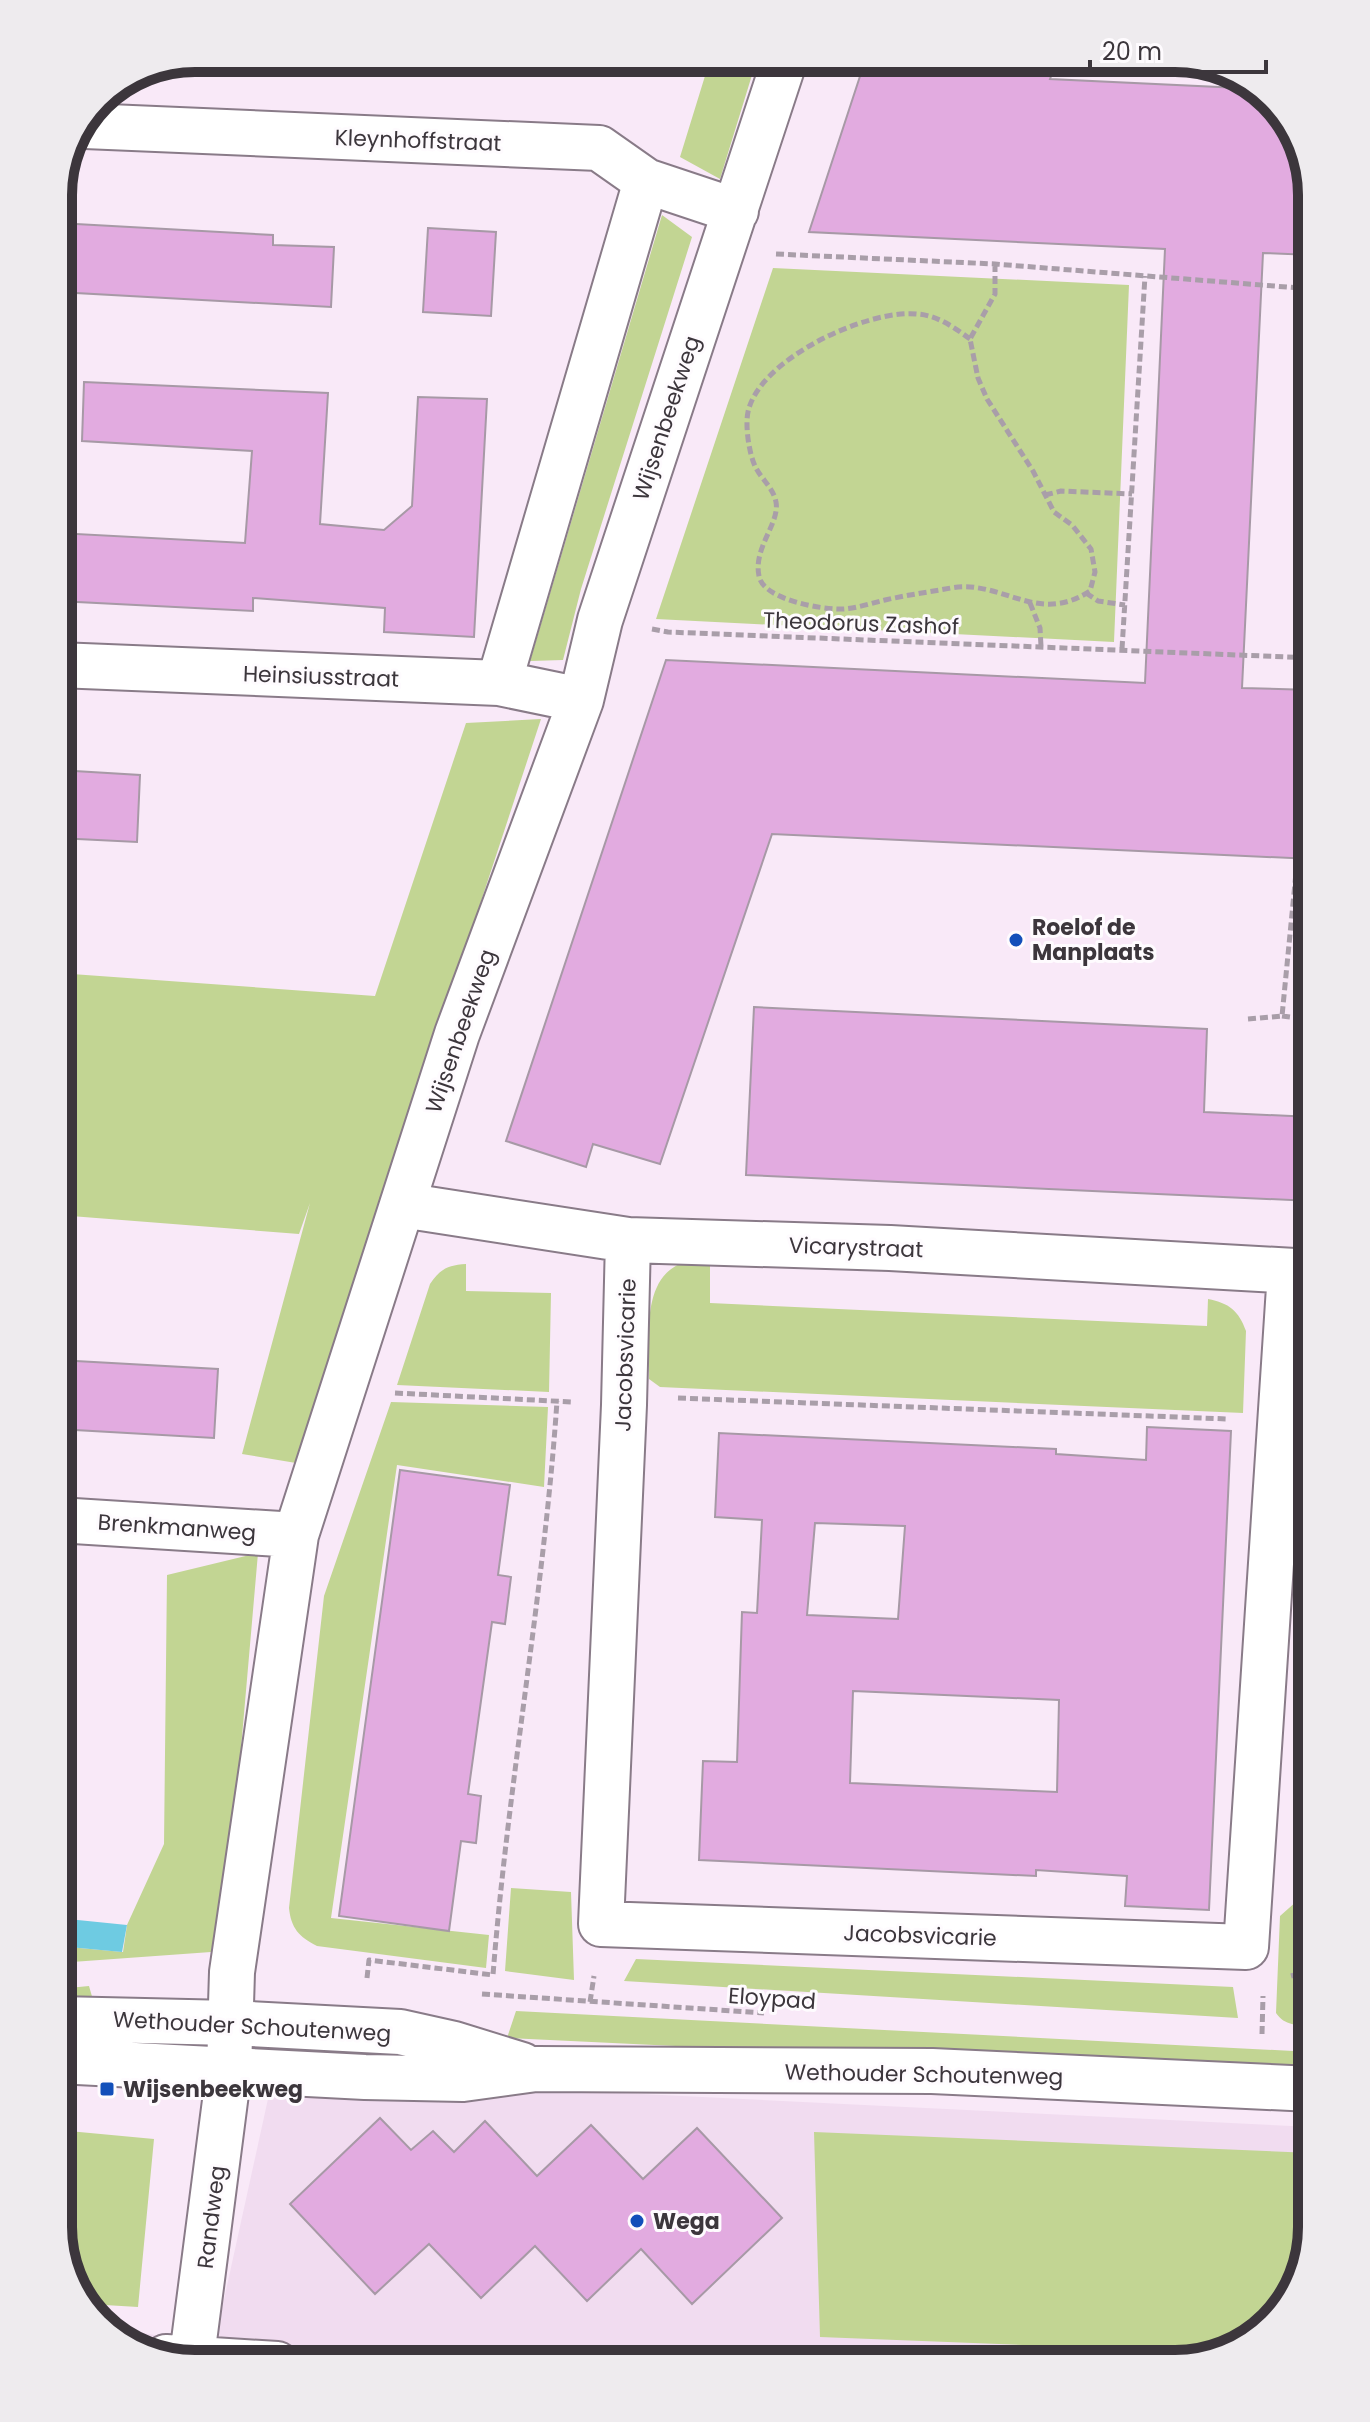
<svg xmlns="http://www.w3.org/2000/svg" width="1370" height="2422" viewBox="0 0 1370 2422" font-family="Poppins,sans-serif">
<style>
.built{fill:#f1dcf0}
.green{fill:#c2d593}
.water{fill:#6ecbe2}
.building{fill:#e2abe0;stroke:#a799a6;stroke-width:2;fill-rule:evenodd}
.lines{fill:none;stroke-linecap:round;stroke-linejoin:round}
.street-casing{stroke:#897b88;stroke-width:48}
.secondary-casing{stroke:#897b88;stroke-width:48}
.path{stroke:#a99ea9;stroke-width:5;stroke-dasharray:8 4;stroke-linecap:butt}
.street{stroke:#fff;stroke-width:44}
.secondary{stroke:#fff;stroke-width:44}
.poi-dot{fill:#134fba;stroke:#fefbfe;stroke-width:3}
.labels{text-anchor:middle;stroke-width:6;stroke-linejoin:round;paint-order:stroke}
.street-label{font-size:22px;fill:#3c363c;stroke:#fefbfe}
.poi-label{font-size:22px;font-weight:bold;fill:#3c363c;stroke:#fefbfe;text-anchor:start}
.rim{fill:none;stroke:#3c363c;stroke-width:10}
</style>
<rect width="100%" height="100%" fill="#f9e9f8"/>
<path class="built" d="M273,2076L1312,2127V2236L1289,2304L1228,2353L1175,2364H186L118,2341L107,2327L214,2345Z"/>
<path class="green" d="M756,62L720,179L680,157L709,63Z
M662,215L692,237L581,589L563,660L530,661Z
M773,268L1129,285L1114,642L656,619Z
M541,719L296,1463L242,1454L310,1203L299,1234L58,1215V973L375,996L466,723Z
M710,1258V1303L1207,1326L1208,1299C1229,1303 1239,1311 1246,1331L1243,1413L660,1387L649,1379C650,1343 639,1276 685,1262C693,1260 702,1259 710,1258Z
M466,1264V1291L551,1293L549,1392L397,1385L430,1284C440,1269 448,1265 466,1264Z
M1312,1318V1399L1304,1391L1307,1330Z
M391,1402L548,1407L544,1487L397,1465L331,1918L489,1935L486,1968L317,1946C299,1937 291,1928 289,1908L324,1596Z
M258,1553L233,1840L211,1952L58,1963V1946L123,1952L127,1925L164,1844L167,1575Z
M1312,1771V2026C1297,2025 1285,2026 1276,2013L1280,1916L1306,1893Z
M511,1888L571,1892L574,1980L505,1971Z
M636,1959L1233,1987L1238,2018L624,1981Z
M89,1986L93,2000L58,2001V1989Z
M516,2011L1312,2052V2076L507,2038Z
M58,2130L154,2139L138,2307L88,2304L69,2280L58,2227Z
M814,2132L1312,2153V2236L1289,2304L1228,2353L820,2337Z"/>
<path class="water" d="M58,1918L127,1925L122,1952L58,1946Z"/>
<path class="building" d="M1057,60L1050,79L1261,89L1301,142L1312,195V255L1263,253L1242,688L1312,690V859L772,834L660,1164L593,1144L586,1167L506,1141L666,660L1145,683L1165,249L809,232L865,61Z
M58,223L273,235V245L334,247L331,307L58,292Z
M428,228L496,232L491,316L423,312Z
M84,382L328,393L320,524L384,530L412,506L418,397L487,399L474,637L384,632L385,608L253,598V611L58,601V533L245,543L252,451L82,441Z
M58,770L140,775L137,842L58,838Z
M754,1007L1207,1029L1204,1112L1312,1117V1201L746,1175Z
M58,1360L218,1369L214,1438L58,1429Z
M1147,1427L1231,1431L1209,1910L1125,1906L1127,1876L1036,1870V1876L699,1860L703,1761L737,1762L742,1612L757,1613L762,1520L715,1517L719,1433L1056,1449V1454L1146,1460ZM815,1523L905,1526L898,1619L807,1615ZM853,1691L1059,1700L1057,1792L850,1783Z
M400,1470L510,1485L498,1575L511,1577L505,1624L492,1622L468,1794L481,1796L476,1843L461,1841L449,1931L339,1916Z
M380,2118L411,2150L433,2131L454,2152L485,2121L537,2176L591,2125L643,2179L697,2128L782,2218L692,2304L641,2249L587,2301L535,2246L481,2298L429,2244L375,2294L290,2204Z"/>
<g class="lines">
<defs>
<path id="street" d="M85,126L599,148L646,181L736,211
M58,665L499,683L581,700
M499,683L646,181
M402,1205L628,1240L890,1248L1312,1272
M628,1240L624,1405L601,1924L1246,1947L1290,1272
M58,1520L296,1535
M166,2357L277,2364
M191,2364L229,2070L232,1972L296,1535L457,1034L581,700L600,620L784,62"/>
<path id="secondary" d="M58,2019L231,2023L400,2032L454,2044L522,2065
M58,2061L365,2077L463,2079L536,2069L932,2071L1312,2089"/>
</defs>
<use href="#street" class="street-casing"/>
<use href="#secondary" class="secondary-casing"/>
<path class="path" d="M776,254L995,264L1312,289
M970,339C955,328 937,315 917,314C867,309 759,359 748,412C745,426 749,453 755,466C761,479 773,487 776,502C780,523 753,548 759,576C763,600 823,610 844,609C857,608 872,603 885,600C907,595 929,592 951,588C1003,579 1036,626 1090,591L1095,572L1091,549L1072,525L1054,512L1033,471L987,399L978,378L970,339L995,294V264
M1045,495L1061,491L1132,494
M1086,593L1098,601L1125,605
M1030,603L1040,628L1041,646
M652,629L668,632L1312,658
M1122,649L1145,276
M1282,1016L1312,1020
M1248,1019L1282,1016L1296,873L1312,746
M395,1393L573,1402
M678,1398L1228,1419
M1291,1976L1312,1970
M367,1978L369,1960L493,1975C508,1783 544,1593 557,1401
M482,1994L764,2013
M590,2002L594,1976
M1262,2034L1263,1996"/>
<use href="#street" class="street"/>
<use href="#secondary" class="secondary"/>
</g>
<g class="poi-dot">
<circle cx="1016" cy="940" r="8"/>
<rect x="99" y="2081" width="16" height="16" rx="4"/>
<circle cx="637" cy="2221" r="8"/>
</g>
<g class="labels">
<g class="street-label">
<text transform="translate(418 140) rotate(2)" y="8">Kleynhoffstraat</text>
<text transform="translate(666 418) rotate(-72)" y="8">Wijsenbeekweg</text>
<text transform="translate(861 623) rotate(2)" y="8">Theodorus Zashof</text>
<text transform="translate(321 676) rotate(2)" y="8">Heinsiusstraat</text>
<text transform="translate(460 1031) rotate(-71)" y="8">Wijsenbeekweg</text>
<text transform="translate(856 1247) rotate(2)" y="8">Vicarystraat</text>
<text transform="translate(625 1355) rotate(-88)" y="8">Jacobsvicarie</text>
<text transform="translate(177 1527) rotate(4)" y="8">Brenkmanweg</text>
<text transform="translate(920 1935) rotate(2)" y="8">Jacobsvicarie</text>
<text transform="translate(772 1998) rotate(4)" y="8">Eloypad</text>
<text transform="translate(252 2026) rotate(3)" y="8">Wethouder Schoutenweg</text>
<text transform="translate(924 2074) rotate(1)" y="8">Wethouder Schoutenweg</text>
<text transform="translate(211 2217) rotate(-83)" y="8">Randweg</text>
</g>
<g class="poi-label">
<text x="1032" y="935">Roelof de<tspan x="1032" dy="25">Manplaats</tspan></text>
<text x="123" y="2097">Wijsenbeekweg</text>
<text x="653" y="2229">Wega</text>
</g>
</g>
<path d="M0 0H1370V2422H0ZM195 72H1175A123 123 0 0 1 1298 195V2227A123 123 0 0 1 1175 2350H195A123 123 0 0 1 72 2227V195A123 123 0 0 1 195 72Z" fill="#eeebee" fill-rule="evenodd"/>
<path class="rim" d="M195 72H1175A123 123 0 0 1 1298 195V2227A123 123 0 0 1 1175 2350H195A123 123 0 0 1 72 2227V195A123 123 0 0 1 195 72Z"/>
<path d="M1090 60v12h176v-12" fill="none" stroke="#3c363c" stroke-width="4"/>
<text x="1102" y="60" font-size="24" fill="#3c363c" stroke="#fefbfe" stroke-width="6" paint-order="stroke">20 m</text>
</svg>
